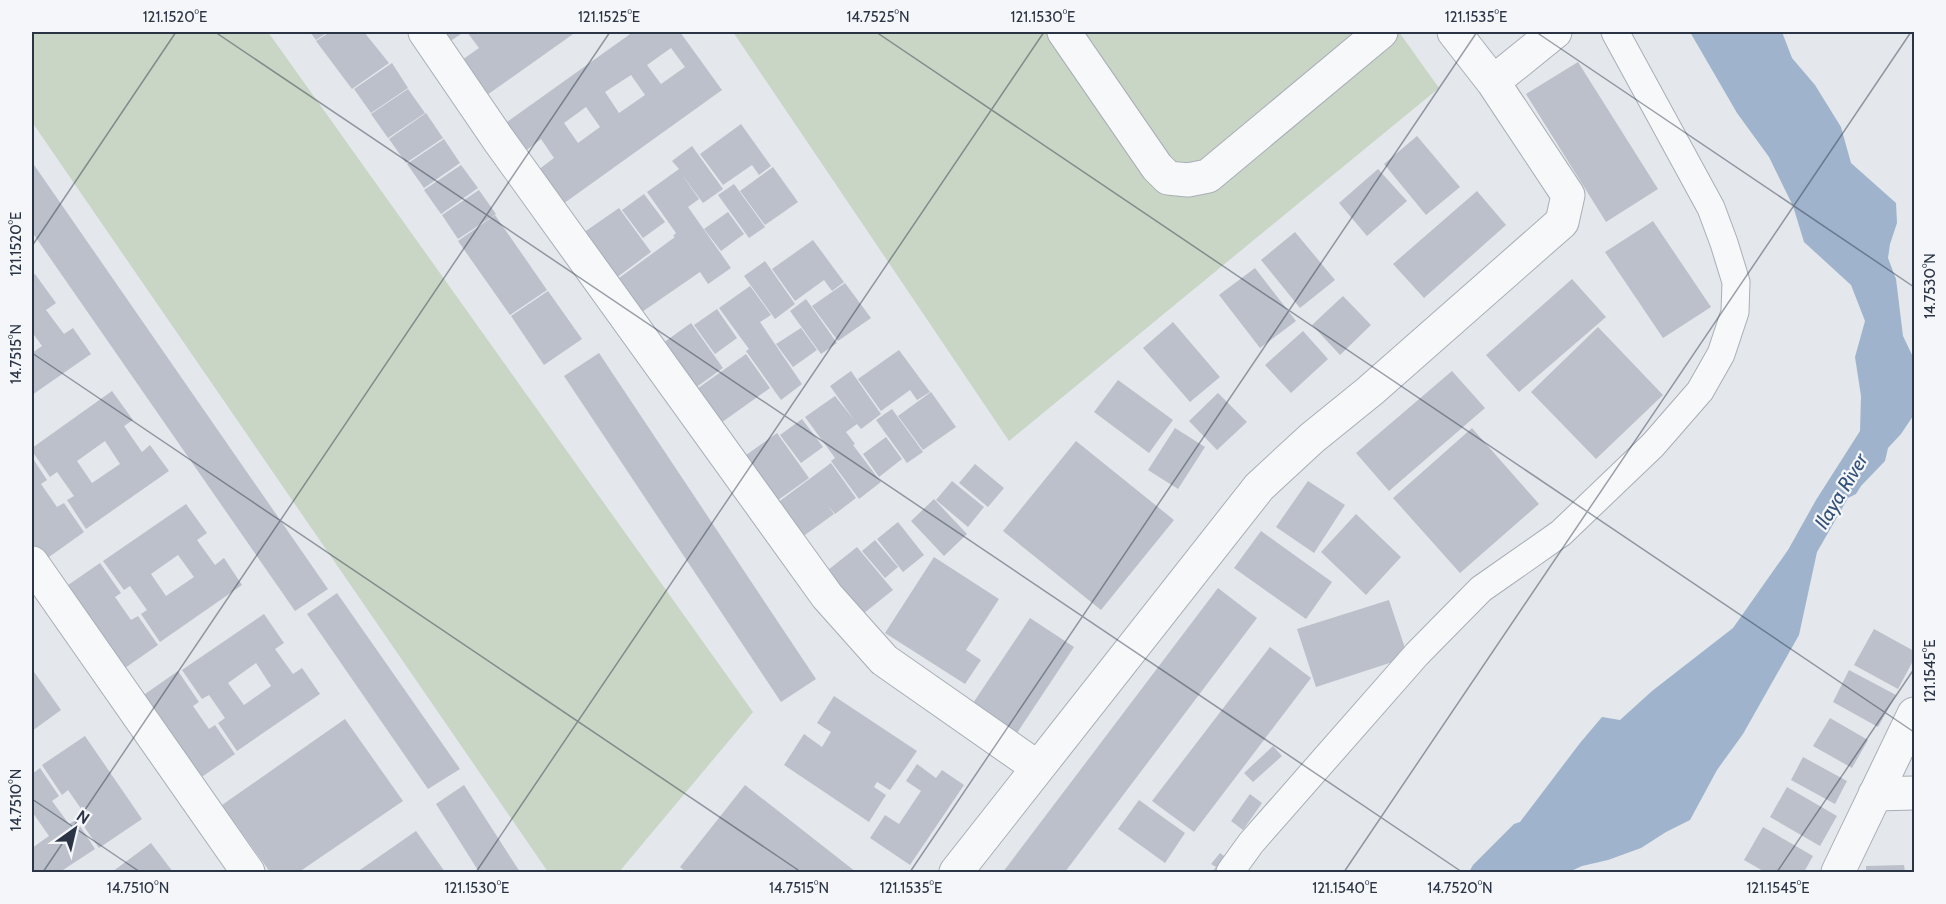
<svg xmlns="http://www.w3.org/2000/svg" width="1946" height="904" viewBox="0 0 1946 904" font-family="Cabin,sans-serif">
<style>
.green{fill:#c9d6c5}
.water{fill:#9fb4cc}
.building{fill:#bbc0ca;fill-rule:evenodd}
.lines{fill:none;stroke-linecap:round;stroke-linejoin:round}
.service-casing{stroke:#a9aeb7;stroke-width:29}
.minor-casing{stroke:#a9aeb7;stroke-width:35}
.service{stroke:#f7f8fa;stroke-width:27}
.minor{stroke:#f7f8fa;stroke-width:33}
.ticks{fill:none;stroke:#2b3445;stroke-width:1.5;stroke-opacity:0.45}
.labels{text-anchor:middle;stroke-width:4.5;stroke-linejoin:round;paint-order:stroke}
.water-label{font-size:20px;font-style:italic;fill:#34527a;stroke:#f4f6f9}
.neatline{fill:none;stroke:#2b3445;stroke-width:2}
.ticks-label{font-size:15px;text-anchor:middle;fill:#2b3445}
</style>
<rect width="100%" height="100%" fill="#e4e7ec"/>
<path class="green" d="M32,32H268L753,712L619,872H548L32,122Z
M733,32H1399L1439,88L1009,441Z"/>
<path class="water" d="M1690,32H1782L1792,58L1815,85L1841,127L1851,163L1896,203L1897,223L1890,244L1888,258L1896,279L1903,336L1914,359V407L1913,416L1901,434L1888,448L1885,461L1861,486L1856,494L1848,498L1828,533L1817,552L1799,635L1743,734L1717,770L1690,820L1666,832L1641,848L1608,860L1582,866L1569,872H1469L1473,865L1514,824L1520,822L1580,743L1602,717L1620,720L1652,691L1733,628L1788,550L1816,500L1860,431L1861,396L1855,357L1865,321L1851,285L1804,242L1793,206L1769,157L1737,113Z"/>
<path class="building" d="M310,32H328L316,40Z
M330,32H364L389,63L352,89L316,41Z
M442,32H464L449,42Z
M467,32H502L503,33L505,32H576L487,95L462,60L479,48Z
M633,32H680L722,90L563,204L538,170L554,158L541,139L524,152L504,124ZM671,48L685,67L661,84L647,65ZM631,75L645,95L619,113L605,92ZM586,107L600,127L578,143L564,123Z
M1578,62L1658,189L1606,222L1526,94Z
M392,63L408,88L371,113L354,89Z
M408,89L425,113L388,138L371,114Z
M426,113L443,138L406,163L389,139Z
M741,124L771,166L759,175L752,165L723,185L700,154Z
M1417,136L1460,187L1426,215L1384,164Z
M444,139L460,163L424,188L407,164Z
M692,146L723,189L703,203L680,172L699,199L688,207L731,268L708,284L700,272L639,314L615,281L675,237L673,236L676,233L647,192L679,169L672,161Z
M32,162L328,589L295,611L32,232Z
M461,165L478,188L441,214L424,190Z
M773,167L798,202L765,225L740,191Z
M1378,169L1407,201L1367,236L1339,203Z
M734,184L765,227L749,238L718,195Z
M479,190L496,214L458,239L442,215Z
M1477,191L1506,225L1424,298L1393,264Z
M644,194L665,222L643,238L622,210Z
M619,208L651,252L616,278L583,233Z
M728,212L744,234L721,251L704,229Z
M495,215L547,290L510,315L458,241Z
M1653,221L1711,307L1663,338L1605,252Z
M1295,232L1335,280L1300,308L1261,260Z
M813,240L844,282L832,291L824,280L795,301L772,269Z
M765,261L795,304L775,319L744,276Z
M1255,268L1296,321L1260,348L1219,295Z
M35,274L56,303L46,310L64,334L73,328L91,354L32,395V353L42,346L32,332V276Z
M1572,279L1606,317L1519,392L1486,355Z
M845,283L871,318L838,341L812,306Z
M750,286L771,315L760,322L802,384L781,400L746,351L749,349L719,308Z
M548,291L582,339L544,365L511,316Z
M1343,296L1371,325L1340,355L1312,325Z
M806,299L837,343L821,354L790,311Z
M717,309L737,338L715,354L694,325Z
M1173,322L1220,377L1190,402L1143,348Z
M691,323L723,368L688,393L656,348Z
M1598,327L1663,395L1596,459L1531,392Z
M801,328L817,350L793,367L776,344Z
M1303,331L1328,359L1291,393L1265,365Z
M899,350L930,392L917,400L910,390L881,411L858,379Z
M599,353L816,679L781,702L564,376Z
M746,354L770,388L711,430L687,396Z
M851,371L881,414L861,429L857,424L846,432L855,444L853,445L881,482L859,499L831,461L835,458L805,417L835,396L855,421L830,386Z
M1452,371L1485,408L1389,491L1356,453Z
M1118,380L1173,420L1149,453L1094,412Z
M112,391L133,420L124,426L142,452L150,445L169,471L86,529L67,500L74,496L57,472L50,477L32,451V448ZM105,441L120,464L92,483L77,461Z
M931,392L956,427L923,450L898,416Z
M1218,393L1247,422L1217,450L1189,421Z
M892,409L923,452L907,463L876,420Z
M802,419L823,447L801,463L780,435Z
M1175,428L1205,447L1178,489L1148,470Z
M1472,428L1539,504L1460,573L1393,498Z
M777,433L809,478L774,503L742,458Z
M886,437L902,459L879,477L863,454Z
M1076,441L1174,520L1101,610L1003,531Z
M32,457L47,480L41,484L57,507L64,503L84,532L42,562L32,547Z
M831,463L856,498L835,514L828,506L834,514L798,540L773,506Z
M975,464L1004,488L988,507L959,483Z
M952,481L984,507L968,527L936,500Z
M1308,481L1345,505L1314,553L1276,527Z
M934,499L967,534L944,556L911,521Z
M186,504L207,533L197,540L215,565L224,558L242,585L160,642L141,614L147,610L130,586L124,590L103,561ZM178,555L194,577L166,596L151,574Z
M1356,514L1401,557L1366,595L1321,552Z
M898,522L924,555L903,572L877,539Z
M1261,531L1332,582L1306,619L1234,568Z
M875,540L898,567L885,578L862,551Z
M857,547L893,590L859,617L823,574Z
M934,557L999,599L966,650L981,660L965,684L885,633Z
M100,563L121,593L115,597L131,620L138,616L158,645L115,675L58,592Z
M1218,588L1257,618L1065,872H1003Z
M337,593L460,769L428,789L307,614Z
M1389,600L1408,657L1316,687L1297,629Z
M264,614L284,643L275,649L293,674L302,668L320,694L237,751L218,723L225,718L209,695L202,699L182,670ZM256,663L271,686L244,705L228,683Z
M1030,618L1074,647L1013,739L969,709Z
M1874,629L1914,651V659L1898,689L1854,665Z
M1270,647L1311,678L1194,832L1152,801Z
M32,669L61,710L32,731Z
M1849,670L1896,695L1878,727L1833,702Z
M178,671L199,702L193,706L209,729L215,725L235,754L193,783L135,701Z
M834,696L917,751L890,790L877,782L874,787L886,795L869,822L784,765L804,734L822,747L831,732L817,723Z
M1830,718L1868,740L1852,768L1813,746Z
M345,719L403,801L299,872H270L222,805Z
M85,736L142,819L99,848L78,818L84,813L68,790L62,795L42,765Z
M1273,746L1282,756L1253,782L1244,773Z
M1803,757L1847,781L1835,804L1791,780Z
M917,764L936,778L942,770L964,785L910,865L870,838L885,815L899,824L921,791L906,781Z
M40,768L59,796L52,801L69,824L76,820L95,849L60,872H32V848L49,836L33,813L32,815V774Z
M464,785L491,827L520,872H479L462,845L436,804Z
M745,785L856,872H686L680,867Z
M1787,787L1837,816L1820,846L1770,817Z
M1250,794L1262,803L1243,830L1231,821Z
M1139,800L1185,833L1165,863L1118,829Z
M1763,827L1813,856L1804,872H1765L1744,860Z
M416,831L445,872H357Z
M151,843L173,872H112Z
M1220,853L1231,861L1222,872H1212L1216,867L1211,864Z
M1904,865L1905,872H1866V866Z"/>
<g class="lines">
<defs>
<path id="service" d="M1230,872L1251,843L1417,654L1481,589L1561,533L1653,445L1700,391L1721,354L1735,312L1736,282L1724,243L1711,208L1615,32"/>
<path id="minor" d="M425,32L498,139L827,596L884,660L1037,767
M1064,32L1157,167L1168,178L1188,180L1208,176L1381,32
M1493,82L1555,32
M32,563L248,872
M1875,794L1914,793
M956,872L1259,487L1312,438L1370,391L1562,222L1568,195L1493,82L1454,32
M1838,872L1914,714"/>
</defs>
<use href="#service" class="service-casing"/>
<use href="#minor" class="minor-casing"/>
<use href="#service" class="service"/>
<use href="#minor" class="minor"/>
</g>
<path class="ticks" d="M215,32L1462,872M876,32L1914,732M1536,32L1914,287M32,246L176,32M32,353L801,872M32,799L140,872M43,872L610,32M476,872L1044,32M910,872L1477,32M1344,872L1911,32M1777,872L1914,669"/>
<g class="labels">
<g class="water-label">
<text transform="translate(1841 491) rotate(-59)" y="7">Ilaya River</text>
</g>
</g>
<rect width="1946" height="904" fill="none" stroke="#f4f6f9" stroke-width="66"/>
<g transform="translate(75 829) rotate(34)" stroke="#f4f6f9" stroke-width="4.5" paint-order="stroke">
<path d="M0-4.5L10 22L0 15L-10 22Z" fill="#2b3445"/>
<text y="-9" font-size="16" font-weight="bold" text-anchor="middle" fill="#2b3445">N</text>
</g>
<rect x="33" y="33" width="1880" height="838" class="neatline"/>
<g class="ticks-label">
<text x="175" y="22">121.1520°E</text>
<text x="609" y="22">121.1525°E</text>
<text x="878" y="22">14.7525°N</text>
<text x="1043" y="22">121.1530°E</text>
<text x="1476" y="22">121.1535°E</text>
<text transform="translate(16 244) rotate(-90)" y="5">121.1520°E</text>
<text transform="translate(1930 286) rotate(-90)" y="5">14.7530°N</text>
<text transform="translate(16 354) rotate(-90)" y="5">14.7515°N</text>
<text transform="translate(1930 671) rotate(-90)" y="5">121.1545°E</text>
<text transform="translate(16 800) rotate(-90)" y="5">14.7510°N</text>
<text x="138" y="893">14.7510°N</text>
<text x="477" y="893">121.1530°E</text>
<text x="799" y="893">14.7515°N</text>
<text x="911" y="893">121.1535°E</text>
<text x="1345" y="893">121.1540°E</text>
<text x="1460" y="893">14.7520°N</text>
<text x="1778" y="893">121.1545°E</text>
</g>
</svg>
